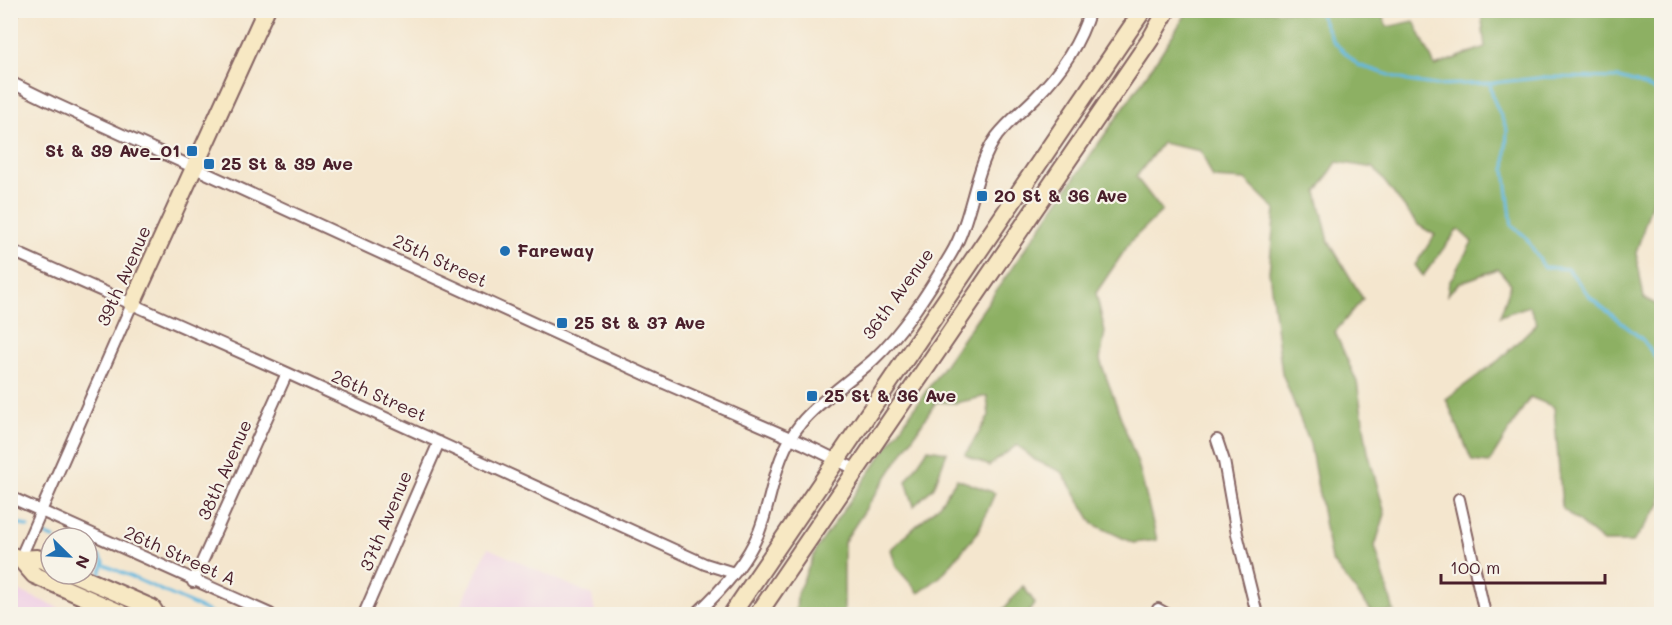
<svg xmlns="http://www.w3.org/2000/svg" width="1672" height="625" viewBox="0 0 1672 625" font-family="Mali,sans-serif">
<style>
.built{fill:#f0d0e5}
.forest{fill:#8db064;stroke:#6c6848;stroke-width:1.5}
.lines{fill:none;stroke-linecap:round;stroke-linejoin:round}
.stream{stroke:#63b9e0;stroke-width:3}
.street-casing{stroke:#866564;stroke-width:14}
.secondary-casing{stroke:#866564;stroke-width:20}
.street{stroke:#fff;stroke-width:10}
.secondary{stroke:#f7e8c3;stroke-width:16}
.poi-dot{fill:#1f6fb2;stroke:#f7f3e8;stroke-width:2}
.labels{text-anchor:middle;stroke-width:4.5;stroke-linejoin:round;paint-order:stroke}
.poi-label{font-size:18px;font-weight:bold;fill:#4a1f2b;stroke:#f7f3e8;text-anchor:start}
.street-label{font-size:18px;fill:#4a1f2b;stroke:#f7f3e8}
</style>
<rect width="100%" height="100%" fill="#f7f3e8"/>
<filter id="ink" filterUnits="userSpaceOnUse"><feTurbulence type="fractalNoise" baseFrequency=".0167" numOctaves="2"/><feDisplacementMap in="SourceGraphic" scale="12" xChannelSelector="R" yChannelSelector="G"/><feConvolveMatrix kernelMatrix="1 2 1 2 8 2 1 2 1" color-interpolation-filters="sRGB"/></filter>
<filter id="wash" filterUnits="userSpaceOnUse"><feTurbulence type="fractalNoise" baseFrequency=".008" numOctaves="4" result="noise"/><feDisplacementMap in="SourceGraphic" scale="24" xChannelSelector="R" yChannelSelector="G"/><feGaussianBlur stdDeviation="1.35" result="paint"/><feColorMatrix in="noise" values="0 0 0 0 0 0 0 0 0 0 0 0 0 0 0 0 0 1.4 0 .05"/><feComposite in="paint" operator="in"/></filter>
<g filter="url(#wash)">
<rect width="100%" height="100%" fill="#f4e6ce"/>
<path class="built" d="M488,548L592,595L595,614H457Z
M10,587L73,614H11Z"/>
<path class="forest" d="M1188,11H1381L1387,27L1414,21L1435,66L1485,47L1481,11H1661V195L1653,198L1636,253L1644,298L1661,307V504L1633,542H1603L1562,508L1554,407L1530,397L1489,463L1472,461L1446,399L1499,360L1537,323L1529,306L1500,316L1511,284L1498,269L1459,283L1447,295L1449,283L1472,242L1458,229L1423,276L1415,265L1435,235L1418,225L1374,168L1337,162L1317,192L1329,242L1363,299L1335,332L1357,382L1368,452L1385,514L1375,546L1394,611L1373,613L1331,560L1310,444L1282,373L1269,272L1275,209L1245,180L1213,178L1201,151L1162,143L1136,177L1162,211L1131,241L1096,293L1105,332L1100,360L1139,467L1157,540L1133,543L1093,524L1062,472L1035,460L1017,445L989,466L965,455L989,416L987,396L956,403L936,402L844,542V612L846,614H796L797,594L817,548L1156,61Z
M928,449L947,452L934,487L914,506L906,481Z
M957,479L995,493L978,532L941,576L919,593L896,567L891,549L939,505Z
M1023,586L1035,603L1027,614H969L977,609L1002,611Z"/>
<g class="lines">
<path class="stream" d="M1318,10L1333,41L1358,65L1408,81L1435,85L1493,83L1546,77L1619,78L1637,83L1662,93
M1490,84L1493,98L1507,130L1505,170L1512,226L1525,236L1544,267L1568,269L1591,298L1643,340L1662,367
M10,520L28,527
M42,534L54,538
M87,551L99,556L104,562L100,574
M103,564L214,614
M87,606L89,614"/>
</g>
</g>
<g filter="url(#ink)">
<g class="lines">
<defs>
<path id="street" d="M10,17L13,10
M10,82L51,102L664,383L804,444L857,470
M10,250L287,373L705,564L734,573
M1217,440L1224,461L1237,534L1257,614
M10,497L270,614
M1459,499L1485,614
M20,559L132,304
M193,582L287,373
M1158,609L1167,614
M364,614L439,442
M696,614C721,591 746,564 759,532C774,493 773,458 801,423C819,401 852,379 873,360C904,331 929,291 951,254C973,218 974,167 997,136C1008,122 1022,111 1035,98C1060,73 1080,44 1090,10"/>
<path id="secondary" d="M132,304L266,10
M10,555L20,559L34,575L123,614
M20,559L37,558L51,564
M74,574L152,608L156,614
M732,614L1143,10
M758,614L1150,40L1167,10"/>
</defs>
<use href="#street" class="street-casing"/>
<use href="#secondary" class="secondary-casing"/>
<use href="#street" class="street"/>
<use href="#secondary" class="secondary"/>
</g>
</g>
<g class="poi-dot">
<rect x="186" y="145" width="12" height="12" rx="3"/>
<rect x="203" y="158" width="12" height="12" rx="3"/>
<rect x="976" y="190" width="12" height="12" rx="3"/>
<circle cx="505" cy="251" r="6"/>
<rect x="556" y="317" width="12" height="12" rx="3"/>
<rect x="806" y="390" width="12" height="12" rx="3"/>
</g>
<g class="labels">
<g class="poi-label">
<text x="180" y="157" text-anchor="end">St &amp; 39 Ave_01</text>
<text x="221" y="170">25 St &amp; 39 Ave</text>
<text x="994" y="202">20 St &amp; 36 Ave</text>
<text x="517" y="257">Fareway</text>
<text x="574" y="329">25 St &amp; 37 Ave</text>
<text x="824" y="402">25 St &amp; 36 Ave</text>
</g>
<g class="street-label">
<text transform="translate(440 261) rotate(25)" y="6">25th Street</text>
<text transform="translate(124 276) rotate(-66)" y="6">39th Avenue</text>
<text transform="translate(898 294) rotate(-54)" y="6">36th Avenue</text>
<text transform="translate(379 396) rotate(24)" y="6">26th Street</text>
<text transform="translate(225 470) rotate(-66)" y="6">38th Avenue</text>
<text transform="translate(386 521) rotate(-67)" y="6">37th Avenue</text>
<text transform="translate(180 556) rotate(24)" y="6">26th Street A</text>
</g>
</g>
<rect width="1672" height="625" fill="none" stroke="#f7f3e8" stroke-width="36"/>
<g transform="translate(69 556) rotate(114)"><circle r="28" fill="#f7f3e8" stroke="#b29e9c" stroke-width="1.5"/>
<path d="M0-4.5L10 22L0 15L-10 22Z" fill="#1f6fb2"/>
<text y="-9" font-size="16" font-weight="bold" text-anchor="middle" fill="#4a1f2b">N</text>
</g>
<path d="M1441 574v9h164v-9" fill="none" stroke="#4a1f2b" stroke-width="3"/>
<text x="1450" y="574" font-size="18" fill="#4a1f2b" stroke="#f7f3e8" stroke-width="4.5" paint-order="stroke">100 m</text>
</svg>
